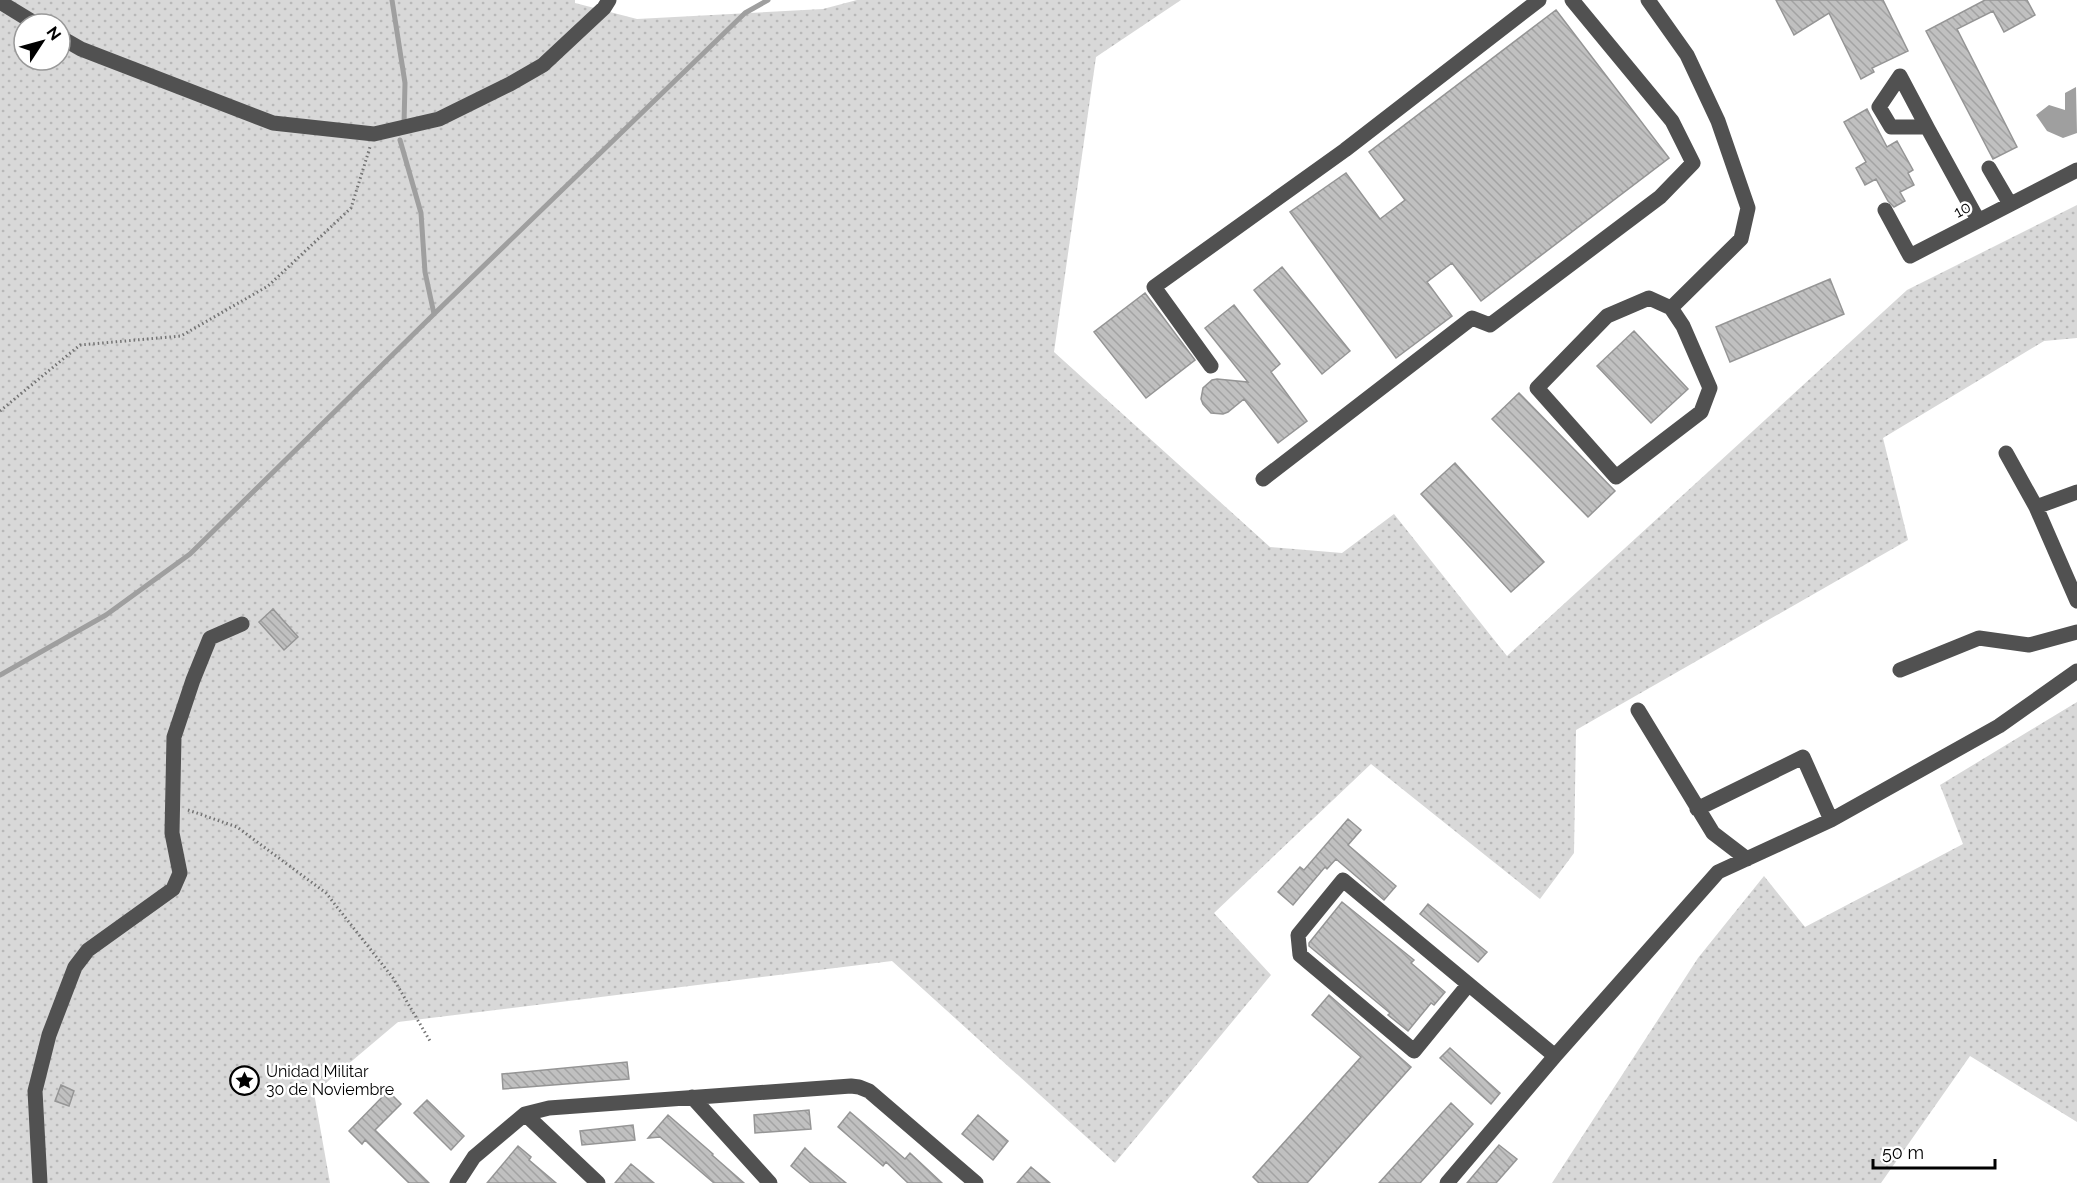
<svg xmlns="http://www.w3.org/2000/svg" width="2077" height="1183" viewBox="0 0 2077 1183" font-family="Raleway,sans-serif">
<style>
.grass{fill:url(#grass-dots);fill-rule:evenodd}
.water{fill:#9f9f9f}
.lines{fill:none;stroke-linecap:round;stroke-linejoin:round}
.stream{stroke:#9f9f9f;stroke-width:5}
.building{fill:url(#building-back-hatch);stroke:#959595;stroke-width:1.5}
.path{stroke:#737373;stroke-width:3;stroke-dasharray:1.5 3;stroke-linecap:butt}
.minor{stroke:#515151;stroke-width:15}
.labels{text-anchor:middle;stroke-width:5;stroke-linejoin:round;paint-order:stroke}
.street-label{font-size:16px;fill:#000;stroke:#fff}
.poi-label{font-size:16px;fill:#000;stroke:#fff;text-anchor:start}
</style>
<defs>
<pattern id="grass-dots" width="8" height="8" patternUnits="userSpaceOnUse" patternTransform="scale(1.5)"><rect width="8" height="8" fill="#d8d8d8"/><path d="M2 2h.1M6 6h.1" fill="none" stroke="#b8b8b8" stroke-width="1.8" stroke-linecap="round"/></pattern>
<pattern id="building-back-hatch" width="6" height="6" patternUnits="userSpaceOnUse" patternTransform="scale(1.5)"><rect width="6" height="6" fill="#c0c0c0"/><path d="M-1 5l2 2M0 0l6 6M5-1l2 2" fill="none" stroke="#a3a3a3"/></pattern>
</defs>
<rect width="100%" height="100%" fill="#fff"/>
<path class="grass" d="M0,0H575V3L637,19L823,9L857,0H1181L1096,57L1054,352L1270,547L1342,553L1394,514L1507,656L1907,290L2077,205V338L2044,341L1883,438L1908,540L1576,730L1574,853L1540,899L1371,764L1214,913L1271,975L1115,1163L892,961L398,1022L314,1093L330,1183H0ZM24,24H60V60H24Z
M2077,702V1122L1970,1056L1881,1183H1552L1698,958L1764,876L1805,927L1963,844L1940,785Z"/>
<path class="water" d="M2076,87L2077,133L2063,138L2047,131L2036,115L2049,105L2065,110V93Z"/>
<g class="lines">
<path class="stream" d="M392,0L405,83L404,124
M400,140L421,213L425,272L434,314
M0,675L106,615L190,554L434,314L745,13L768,0"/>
</g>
<path class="building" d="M1776,0H1883L1908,51L1872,68L1874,72L1861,79L1829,13L1794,35Z
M1985,0H2027L2035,15L2004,32L1993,11L1957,29L2017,147L1993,159L1926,31Z
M1556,10L1669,158L1481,301L1452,263L1427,282L1452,316L1396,358L1290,212L1346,173L1380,219L1405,200L1369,152Z
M1867,109L1887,147L1897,141L1913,170L1908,173L1914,185L1900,192L1905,201L1894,207L1888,201L1876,179L1865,185L1856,168L1866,162L1844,122Z
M1282,267L1350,351L1322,374L1254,290Z
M1830,279L1844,314L1730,362L1716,327Z
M1145,293L1195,360L1146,398L1094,332Z
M1234,305L1280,364L1271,372L1307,421L1278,443L1244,399L1228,412L1223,414L1211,413L1203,404L1201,399L1203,388L1212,380L1217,379L1248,382L1205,328Z
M1634,331L1688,389L1651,423L1597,366Z
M1519,393L1615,491L1588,517L1492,419Z
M1455,463L1544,562L1511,592L1421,494Z
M273,609L298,637L284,650L259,622Z
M1348,819L1361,830L1348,845L1396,886L1384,900L1336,859L1327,869L1325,867L1293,905L1278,892L1300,867L1304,870Z
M1342,902L1414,960L1411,963L1445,992L1434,1005L1431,1003L1408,1031L1388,1015L1390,1013L1309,946V943Z
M1428,904L1487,952L1478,962L1420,914Z
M1329,995L1411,1067L1307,1183H1259L1253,1177L1361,1057L1312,1015Z
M1450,1048L1500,1093L1491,1104L1440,1058Z
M627,1062L629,1079L503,1089L502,1074Z
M61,1085L74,1091L69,1106L55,1101Z
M388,1091L401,1104L375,1130L429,1183H409L365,1140L362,1144L349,1131Z
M427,1100L464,1136L451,1150L414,1113Z
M1451,1103L1473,1124L1420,1183H1379Z
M809,1110L811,1129L755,1133L754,1115Z
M850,1112L905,1159L910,1153L942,1183H908L886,1162L883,1166L838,1127Z
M668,1115L713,1154L712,1155L744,1183H714L660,1137L648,1138Z
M978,1115L1008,1141L993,1160L962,1134Z
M633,1125L635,1140L582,1145L580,1131Z
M1499,1145L1517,1159L1496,1183H1467Z
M518,1146L531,1157L529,1160L556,1183H487Z
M805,1148L813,1156L846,1183H811L791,1166Z
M631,1164L654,1183H615Z
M1031,1167L1050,1183H1017Z"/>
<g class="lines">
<path class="path" d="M0,411L80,345L181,336L268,286L351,208L370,147
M188,810L237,827L326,893L393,978L430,1041"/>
<path class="minor" d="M1648,0L1687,55L1718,121L1748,208L1741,239L1671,308
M0,2L36,24
M60,37L81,49L273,123L374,134L439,119L510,84L543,65L604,8L609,0
M1927,127L1900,76L1879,107L1891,127H1927L1978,220
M1989,168L2010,204
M1885,210L1910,256L2077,170
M1649,298L1671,308L1683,326L1710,388L1701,412L1616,477L1537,388L1607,316Z
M1211,366L1154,287L1345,150L1539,0
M2006,453L2036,507L2077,601
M1263,479L1472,318L1490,325L1660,197L1693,163L1672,121L1572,0
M2036,507L2077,492
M1900,670L1979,638L2029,645L2077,632
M1638,710L1713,833L1747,859
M1697,809L1803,757L1831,820
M1468,985L1414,1051L1300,955L1298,935L1343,880L1555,1056
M692,1097L770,1183
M525,1114L598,1183
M40,1183L35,1091L49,1035L75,967L88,950L173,889L180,873L172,833L174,737L193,680L210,638L242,624
M457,1183L474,1157L525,1114L549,1108L851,1086L859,1087L869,1091L976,1183
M1447,1183L1555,1056L1718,872L1831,820L1999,726L2077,671"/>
</g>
<defs>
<symbol id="sight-ring" viewBox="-11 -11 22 22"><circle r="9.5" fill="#fff" stroke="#000" stroke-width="1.5"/><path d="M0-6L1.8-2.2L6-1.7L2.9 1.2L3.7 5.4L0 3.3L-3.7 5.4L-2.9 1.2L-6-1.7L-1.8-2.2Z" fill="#000"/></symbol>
</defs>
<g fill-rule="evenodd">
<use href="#sight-ring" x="228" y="1064" width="33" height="33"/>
</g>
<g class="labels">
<g class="street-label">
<text transform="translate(1962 209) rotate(-28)" y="6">10</text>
</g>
<g class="poi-label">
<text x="266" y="1077">Unidad Militar<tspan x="266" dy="18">30 de Noviembre</tspan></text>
</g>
</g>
<g transform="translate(42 42) rotate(54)"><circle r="28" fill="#ffffff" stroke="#999999" stroke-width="1.5"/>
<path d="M0-4.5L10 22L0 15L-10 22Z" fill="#000000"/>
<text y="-9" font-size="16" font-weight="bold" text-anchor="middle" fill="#000000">N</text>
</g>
<path d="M1873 1159v9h122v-9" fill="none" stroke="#000000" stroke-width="3"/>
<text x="1882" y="1159" font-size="18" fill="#000000" stroke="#ffffff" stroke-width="4.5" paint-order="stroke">50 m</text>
</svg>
